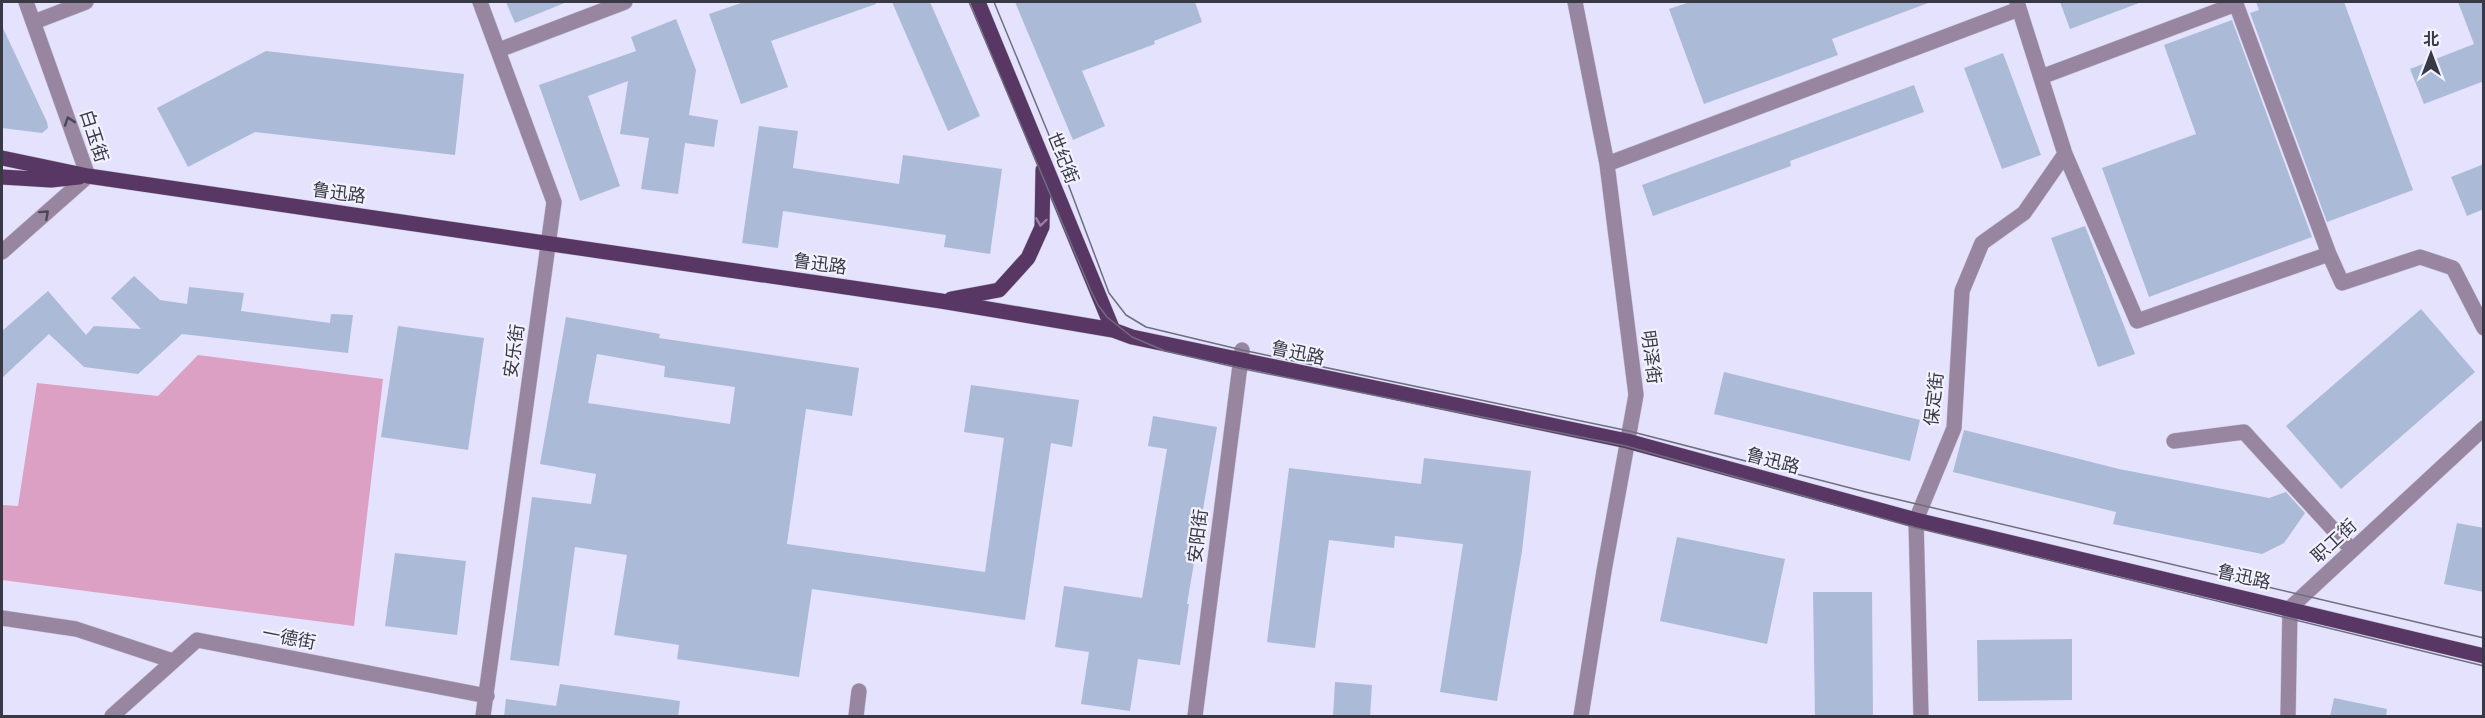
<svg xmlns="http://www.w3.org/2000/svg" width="2485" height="718" viewBox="0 0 2485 718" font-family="'PT Sans','Noto Sans SC',sans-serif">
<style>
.green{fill:#dba0c3}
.building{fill:#abbbd7;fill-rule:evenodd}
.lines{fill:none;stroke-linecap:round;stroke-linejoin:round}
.minor-casing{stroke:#c2c0d7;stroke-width:16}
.major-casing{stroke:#c2c0d7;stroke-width:16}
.minor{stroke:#9885a0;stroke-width:15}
.major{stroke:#583765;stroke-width:15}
.tram{stroke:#6f6e7f;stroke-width:1.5}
.oneway{stroke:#4c4757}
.oneway2{stroke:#9681a2}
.labels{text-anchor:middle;stroke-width:4.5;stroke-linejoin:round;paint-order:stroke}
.street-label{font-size:18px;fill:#393845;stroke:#f2f1fe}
</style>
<rect width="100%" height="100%" fill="#e4e2fc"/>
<path class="green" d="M198,355L383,379L354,626L2,580V505L18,506L37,383L158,396Z"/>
<path class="building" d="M506,2H567L515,23Z
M744,2H876V4L771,41L788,87L741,104L709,14Z
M892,2H930L980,116L948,131Z
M1015,2H1195L1202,22L1154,41L1155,44L1082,71L1105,126L1073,140Z
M1690,2H1928V3L1832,39L1838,55L1704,104L1669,9Z
M2060,2H2139V3L2070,29Z
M2256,2H2344L2413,190L2327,222L2250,13L2259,10Z
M2458,2H2484V81L2424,104L2410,69L2474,44Z
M676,19L696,70L689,115L718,120L714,147L685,143L678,194L641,189L649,138L620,134L628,81L588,96L620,186L580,201L539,85L636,51L631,37Z
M2232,20L2312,237L2149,297L2102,168L2196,134L2164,45Z
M2,26L47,122L48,128L42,133L2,128Z
M266,51L464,74L455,155L255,132L188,167L157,108Z
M2003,53L2041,155L2002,169L1964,68Z
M1914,85L1924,112L1790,161L1791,166L1653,216L1642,185Z
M759,126L798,131L793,168L899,184L903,155L1002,169L990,254L944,247L946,235L783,211L778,248L742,243Z
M2484,164V209L2467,216L2451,177Z
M2085,226L2135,354L2098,367L2051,238Z
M134,276L160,300L187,304L189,287L244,293L241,311L330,323L331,314L353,315L348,353L182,334L138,374L84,367L49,334L2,378V331L48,291L86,335L94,326L141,329L111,298Z
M2421,309L2475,372L2341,489L2286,426Z
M566,317L660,334L659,338L859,368L852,416L806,409L787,544L985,572L1004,438L964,432L971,385L1079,400L1072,447L1051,443L1025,620L812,589L799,677L677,659L679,645L614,635L627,555L575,547L559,666L510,660L532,497L591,504L596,474L540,464ZM597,354L665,366L664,377L735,387L730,424L588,403Z
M398,326L484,338L468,450L381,437Z
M1724,372L1920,420L1910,461L1714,414Z
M1153,416L1217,427L1187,604H1189L1180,665L1138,659L1130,711L1081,704L1089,652L1055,647L1064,586L1142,598L1167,449L1148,446Z
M1964,430L2119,469L2269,498L2286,492L2305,513L2284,543L2262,554L2113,524L2116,512L1953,472Z
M1424,458L1531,471L1522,551L1497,701L1440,692L1463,544L1395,536L1394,548L1329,540L1315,648L1267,642L1289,468L1421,484Z
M2457,523L2484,528V592L2444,584Z
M1677,537L1785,559L1767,644L1660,621Z
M395,553L466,561L457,635L385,626Z
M1813,592H1872L1873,717H1815Z
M2072,639V700L1978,701L1977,640Z
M1335,682L1372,685L1370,717H1333Z
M560,684L680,701L678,717H504L506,699L556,706Z
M2334,698L2387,709L2386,717H2330Z"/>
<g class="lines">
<defs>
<path id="minor" d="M480,2L554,202L483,716
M1575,2L1607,164L1636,395L1604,571L1581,716
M2017,2L2065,154L2137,321L2329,254L2342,283L2420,257L2453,268L2484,328
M34,22L86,2
M499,50L625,2
M2041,77L2236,4L2329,254
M1607,164L2019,9
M2,252L88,176L26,2
M2174,441L2244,432L2352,550
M2,618L76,629L173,661
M112,716L197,640L487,696
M856,716L859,691
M1195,716L1242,350
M1921,716L1916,520L1954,428L1962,291L1982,243L2024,213L2065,154
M2288,716L2290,608L2484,428"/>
<path id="major" d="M978,2L1113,330
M2,158L88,176L941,301L1113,330L1132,337L1627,441L1916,520L2484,656
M2,177L51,180L79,177
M951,299L999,290L1028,258L1042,227L1043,170"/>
</defs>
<use href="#minor" class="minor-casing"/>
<use href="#major" class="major-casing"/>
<use href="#minor" class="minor"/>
<use href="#major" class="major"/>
<path class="tram" d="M969,2L1091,291L1098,305L1107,317L1132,337L1165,351L1239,368L1626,446L1917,528L2484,666
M994,2L1058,157L1109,293L1126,315L1146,327L1242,350L1629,431L1866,492L2484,638"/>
</g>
<defs><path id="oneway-chevron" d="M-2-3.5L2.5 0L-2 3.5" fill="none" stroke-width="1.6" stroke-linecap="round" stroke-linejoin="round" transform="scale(1.5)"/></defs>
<g class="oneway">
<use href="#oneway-chevron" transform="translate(69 121) rotate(-109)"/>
<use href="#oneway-chevron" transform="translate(45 214) rotate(-42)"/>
</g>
<use class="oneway2" href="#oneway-chevron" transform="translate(1041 222) rotate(98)"/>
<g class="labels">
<g class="street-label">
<text transform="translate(94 136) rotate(72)" y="6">白玉街</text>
<text transform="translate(1063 158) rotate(68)" y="6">世纪街</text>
<text transform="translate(339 193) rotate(8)" y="6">鲁迅路</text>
<text transform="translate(820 264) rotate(8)" y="6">鲁迅路</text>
<text transform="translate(514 351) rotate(-82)" y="6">安乐街</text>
<text transform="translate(1298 353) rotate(12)" y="6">鲁迅路</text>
<text transform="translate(1651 357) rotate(83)" y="6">明泽街</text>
<text transform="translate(1934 399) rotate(-84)" y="6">保定街</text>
<text transform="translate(1773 461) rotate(15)" y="6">鲁迅路</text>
<text transform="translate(1198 536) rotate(-83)" y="6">安阳街</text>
<text transform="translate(2334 541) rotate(-43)" y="6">职工街</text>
<text transform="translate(2244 577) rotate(13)" y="6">鲁迅路</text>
<text transform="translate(289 638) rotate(11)" y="6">一德街</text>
</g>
</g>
<rect width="2485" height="718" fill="none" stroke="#393845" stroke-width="6"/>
<g transform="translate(2431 54)" stroke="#f2f1fe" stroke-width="4.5" paint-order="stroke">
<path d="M0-4.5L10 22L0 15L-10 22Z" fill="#393845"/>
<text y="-9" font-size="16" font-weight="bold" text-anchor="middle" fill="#393845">北</text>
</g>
</svg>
